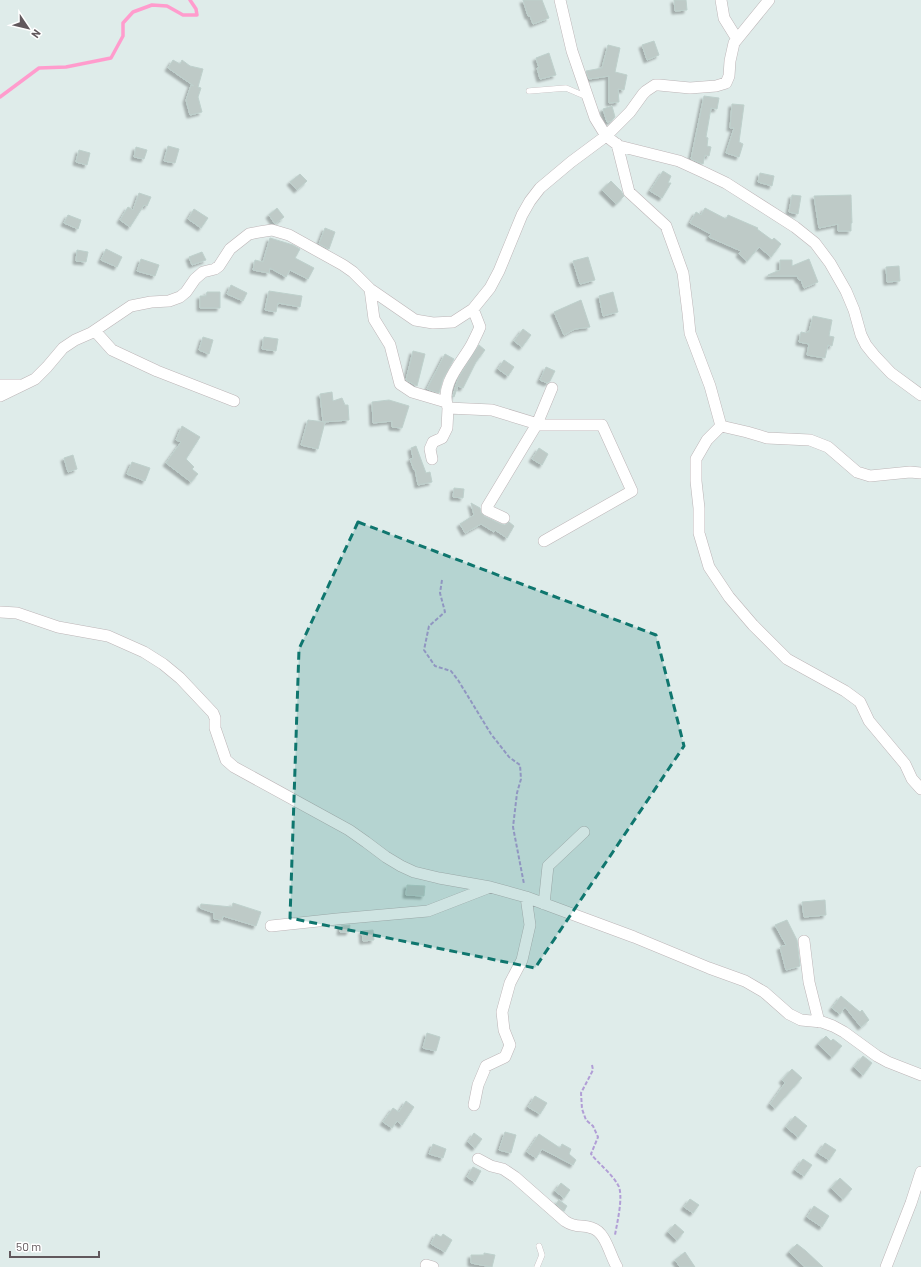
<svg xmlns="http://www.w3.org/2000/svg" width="921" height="1267" viewBox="0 0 921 1267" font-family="Barlow,sans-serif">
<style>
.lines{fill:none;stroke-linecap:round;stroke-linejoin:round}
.stream{stroke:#ff9ccd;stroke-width:3.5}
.building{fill:#becac7;stroke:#bed0cc;filter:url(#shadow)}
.lane-casing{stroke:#bdb5b7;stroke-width:6}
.street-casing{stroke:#bdb5b7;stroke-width:12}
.path{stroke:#b19ed6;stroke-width:2;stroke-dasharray:4 2;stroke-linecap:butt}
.lane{stroke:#fff;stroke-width:5.5}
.street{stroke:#fff;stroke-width:11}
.marked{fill:#0f766e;fill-opacity:0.2;stroke:#0f766e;stroke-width:3;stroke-dasharray:8 5;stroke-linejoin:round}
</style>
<defs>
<filter id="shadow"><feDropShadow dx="-3" dy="3" stdDeviation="1" flood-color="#0004"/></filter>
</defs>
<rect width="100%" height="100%" fill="#dfecea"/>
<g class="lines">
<path class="stream" d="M0,97L39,68L66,67L111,58L123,36V23L133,12L152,5L167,6L183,15H197L196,9L190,0"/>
</g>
<path class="building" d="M523,0H542L549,18L533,24L530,16H528Z
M674,0H686L687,10L675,11Z
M654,41L659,55L647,60L642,45Z
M608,45L620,48L615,72L627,75L624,90L618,89L619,102L609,103V76L589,79L586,71L602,68Z
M549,53L556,75L540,79L537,68H539L536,58Z
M173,60L180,64L182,60L190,66L203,69L198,87L201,88L198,97L202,112L190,115L186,100L191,85L194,86L168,68Z
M704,96L719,98L717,109L711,108L706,137L708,138L707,146L711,147L709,156L705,155L703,164L691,159Z
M732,104L744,105L739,142L743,144L739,157L726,153L734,128H730Z
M612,106L615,117L611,121L607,122L603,109Z
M168,146L179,149L175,163L164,161Z
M136,147L147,150L144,159L134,157Z
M79,150L90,153L87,165L76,162Z
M663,171L671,176L668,183H671L662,198L650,191Z
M760,173L774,176L772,186L758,182Z
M300,174L307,181L297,190L290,182Z
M611,181L621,191L624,196L616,204L602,190Z
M139,193L151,197L147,206L144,205L130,227L120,220L128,207L133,210Z
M792,195L801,196L798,214L789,212Z
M851,195L852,223H851V231H838V224L819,228L814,196Z
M277,208L284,217L275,224L269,215Z
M705,208L726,219L728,215L758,228L757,229L772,240L774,238L781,244L771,257L759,247L747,261L739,254L741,251L709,237L711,234L690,223L696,212L701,215Z
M194,209L208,218L201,228L188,219Z
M68,215L81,220L78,229L64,223Z
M325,228L335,232L329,249L319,244Z
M270,238L293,245L300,249L295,258L314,268L308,279L290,270L286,277L270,268L269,273L253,270L255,260L263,262Z
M106,249L122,257L117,267L101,260Z
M77,250L88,252L86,262L76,261Z
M202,252L206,260L192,265L189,257Z
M588,257L595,280L580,284L573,261Z
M141,259L159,265L155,276L137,271Z
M809,259L818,282L804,288L801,280H799L797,276H768V275L780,270V260H792V266Z
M899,266L900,281L887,282L886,267Z
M231,285L247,293L243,301L227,294Z
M269,291L302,296L300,307L278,303L276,312L265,310Z
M207,292H220V308H200V296H206Z
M613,292L618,312L603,316L599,296Z
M581,300L590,327L575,329L564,335L554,312Z
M813,316L832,320L829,336L834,337L832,346L828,345L825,358L807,355L809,344L799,342L801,332L806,333L807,332H809Z
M523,329L531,335L522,347L514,341Z
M203,337L213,340L209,354L199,350Z
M264,337L278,339L276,351L262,349Z
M479,345L485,350L476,362L463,388L458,386L454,397L453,396L456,385L459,377Z
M413,351L425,354L417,386L406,380Z
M445,354L454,359L443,379L439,393L427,389Z
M504,360L514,367L508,376L498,369Z
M546,367L555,371L550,381L547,383L540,380Z
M332,392L333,401L342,398L345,405H348L349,420L323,422L320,394Z
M389,400L409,406L402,428L392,427V421L373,423L372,402Z
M308,420L325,422L318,449L301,445Z
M182,426L200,437L186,459L194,467L192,469L198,474L191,482L166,463L181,442L176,440Z
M416,446L426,473L430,472L432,482L418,485L415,469L414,470L410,459L413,458L411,448Z
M539,448L548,454L542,465L532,459Z
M73,455L77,469L68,472L64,458Z
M132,462L150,468L145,481L127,474Z
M454,488L464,489L463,498L453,497Z
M471,503L480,508L481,513L484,516L501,524L505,525L509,522L514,526L507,538L495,530L494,532L481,524L465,533L460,524L474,515Z
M407,885L425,886L424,896L406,895Z
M825,900L826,915L804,917L802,902Z
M233,903L261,912L256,926L223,916L222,920L214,919V913L200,908L201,904L232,907Z
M787,920L797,940L800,966L786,970L780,947L786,945L775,925Z
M350,925L349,932H340L341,926Z
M373,930L374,940L363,941L362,931Z
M841,996L860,1012L862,1010L869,1020L861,1027L845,1007L840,1014L832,1008Z
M427,1033L440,1037L436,1051L423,1048Z
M826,1036L831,1041L833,1039L842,1046L832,1057L818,1044Z
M863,1056L872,1063L863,1075L854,1067Z
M792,1069L802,1078L775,1108L770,1104L785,1083L782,1080Z
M535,1096L547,1103L540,1114L528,1107Z
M406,1101L414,1107L402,1125L397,1121L392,1128L383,1122L393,1108L399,1112Z
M795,1116L807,1126L798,1137L786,1127Z
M505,1132L516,1135L511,1153L499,1150Z
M474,1133L482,1139L475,1148L468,1142Z
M539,1134L560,1148L562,1144L571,1149L569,1154L576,1160L573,1165L542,1149L536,1158L527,1152Z
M825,1143L836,1150L829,1160L818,1153Z
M433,1144L446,1149L443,1158L429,1154Z
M803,1159L812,1165L804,1176L795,1170Z
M473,1167L481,1171L475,1182L467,1177Z
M840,1178L852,1189L843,1199L831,1188Z
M561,1183L570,1190L564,1198L555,1191Z
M690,1199L699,1205L693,1213L684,1207Z
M559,1200L567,1206L564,1211L556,1204Z
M814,1206L829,1216L822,1227L807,1217Z
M675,1224L684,1232L677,1240L668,1232Z
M436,1234L441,1237L443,1234L452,1240L445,1252L431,1244Z
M797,1244L806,1251L823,1267H805L789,1252Z
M685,1252L695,1267H680L675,1260Z
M484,1253L495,1255L492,1267L471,1263V1255H484Z"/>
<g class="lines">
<defs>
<path id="lane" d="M529,91L566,88L587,97
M537,1267L542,1255L539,1246"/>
<path id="street" d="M560,0L572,51L595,118L606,136L619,146L679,161L703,172L726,183L795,227L815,243L830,263L846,291L854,310L861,335L866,345L874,355L891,373L921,395
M721,0L724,18L737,39
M617,144L629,192L666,226L683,273L688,313L690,333L710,386L721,426
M370,289L374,319L390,345L400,384L412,392L446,402
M473,309L480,327C478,332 475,338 472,344C462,363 439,384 448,408L492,410L541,425H602L632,491L544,541
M95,331L112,350L157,371L234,401
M0,385H20
M0,396L35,379L47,367L63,348L75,340L91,333L131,306L151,302L169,301L180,297L186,292L195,279L203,272L215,269L219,266L230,249L249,234L259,232L272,230L289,235L343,265L353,272L370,289L415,320L433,323L453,322L473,309L490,288L499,271L522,215L530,201L540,188L571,162L606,136L630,112L643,94L646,91L655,85H659L690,88L716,86L726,83L729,76L730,61L734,43L769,0
M432,459L430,449L433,442L442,438L447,428L448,408
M921,473L910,472L870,476L857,472L828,447L810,440L767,438L747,432L721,426L707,440L696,459V481L699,508V533L709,567L729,597L753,625L787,659L845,691L860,702L869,721L905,764L912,779L921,789
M504,518L487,510V507L537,424L552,388
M0,612L17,613L58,627L108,636L144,652L163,664L180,678L213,713L215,718V728L226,760L234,767L349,830L366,842L386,857L401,866L414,872L439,878L490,887L526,897L634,937L709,968L745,981L764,992L789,1014L801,1020L822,1022L833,1026L844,1032L877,1056L888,1062L921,1075
M544,904L548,866L584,832
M271,926L337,919L428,911L490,887
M804,941L809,982L819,1022
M474,1105L478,1085L486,1066L505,1057L510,1045L504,1030L502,1012L510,983L522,960L530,925L526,897
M478,1159L491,1166L503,1169L515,1177L565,1221C577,1229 581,1224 592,1228C606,1232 610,1256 617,1267
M426,1265L433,1267
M886,1267L911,1203L921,1172"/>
</defs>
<use href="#lane" class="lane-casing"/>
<use href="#street" class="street-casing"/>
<path class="path" d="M442,580L440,593L445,612L429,626L424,650L435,666L451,671L458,680L491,734L509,757L520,765L521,779L517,793L513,827L524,884
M592,1065L593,1070L581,1093L582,1109L586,1120L593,1126L598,1137L591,1154C599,1164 612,1174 618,1185C624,1195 617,1223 615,1235"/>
<use href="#lane" class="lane"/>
<use href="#street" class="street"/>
</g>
<path class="marked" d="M358,522L656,635L684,746L535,968L290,918L299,649Z"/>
<g transform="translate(28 28) rotate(125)" stroke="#ffffff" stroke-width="3" paint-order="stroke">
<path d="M0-3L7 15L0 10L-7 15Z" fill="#61585c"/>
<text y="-6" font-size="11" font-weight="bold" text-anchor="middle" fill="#61585c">N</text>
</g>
<path d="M10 1251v6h89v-6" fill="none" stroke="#61585c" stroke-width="2"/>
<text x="16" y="1251" font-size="12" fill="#61585c" stroke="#ffffff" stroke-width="3" paint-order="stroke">50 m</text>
</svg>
